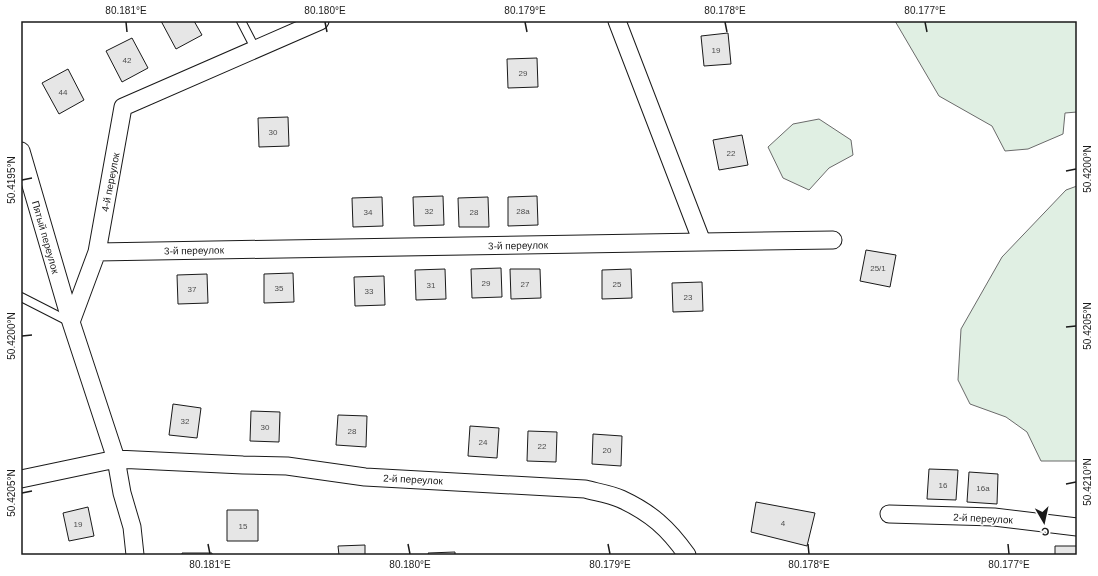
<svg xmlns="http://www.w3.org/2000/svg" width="1098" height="576" viewBox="0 0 1098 576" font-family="Arial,sans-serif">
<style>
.green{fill:#e0efe3;stroke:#6a6a6a}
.building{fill:#e6e6e6;stroke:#1a1a1a}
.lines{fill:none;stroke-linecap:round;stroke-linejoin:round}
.service-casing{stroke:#1a1a1a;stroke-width:10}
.minor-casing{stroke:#1a1a1a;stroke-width:19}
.service{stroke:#fff;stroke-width:8}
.minor{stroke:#fff;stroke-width:17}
.ticks{fill:none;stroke:#1a1a1a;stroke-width:1.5}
.labels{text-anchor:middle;stroke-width:3;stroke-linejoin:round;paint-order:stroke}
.number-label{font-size:8px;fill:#4d4d4d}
.street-label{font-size:10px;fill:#1a1a1a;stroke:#fff}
.neatline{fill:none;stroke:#1a1a1a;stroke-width:1.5}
.ticks-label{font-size:10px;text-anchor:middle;fill:#1a1a1a}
</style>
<rect width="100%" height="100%" fill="#fff"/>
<path class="green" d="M895,21H1077V112L1065,113L1063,134L1028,149L1005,151L992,126L939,96Z
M819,119L851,140L853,155L829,168L809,190L783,178L768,147L793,124Z
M1077,186V461H1041L1027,432L1006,417L970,404L958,380L961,329L1002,257L1066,190Z"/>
<path class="building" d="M161,21H194L202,35L176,49Z
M728,33L731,64L704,66L701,36Z
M132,38L148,68L122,82L106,51Z
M537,58L538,87L508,88L507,59Z
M68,69L84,100L59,114L42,83Z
M288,117L289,146L259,147L258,118Z
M742,135L748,165L719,170L713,140Z
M443,196L444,225L414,226L413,197Z
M537,196L538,225L508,226V197Z
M382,197L383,226L353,227L352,198Z
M488,197L489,227H459L458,198Z
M866,250L896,255L890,287L860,281Z
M501,268L502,297L472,298L471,269Z
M445,269L446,299L416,300L415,270Z
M510,269H540L541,298L511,299Z
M631,269L632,298L602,299V270Z
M293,273L294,302L264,303V274Z
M207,274L208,303L178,304L177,275Z
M384,276L385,305L355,306L354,277Z
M702,282L703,311L673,312L672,283Z
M173,404L201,408L197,438L169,435Z
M251,411L280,412L279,442L250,441Z
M338,415L367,416L366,447L336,445Z
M470,426L499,428L497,458L468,456Z
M528,431L557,432L556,462L527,461Z
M593,434L622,436L621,466L592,464Z
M929,469L958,470L956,500L927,499Z
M969,472L998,474L997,504L967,502Z
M756,502L815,513L807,546L751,532Z
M88,507L94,536L69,541L63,513Z
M227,510H258V541H227Z
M365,545V555H339L338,546Z
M1055,546H1077V555H1055Z
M455,552V555H429L428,553Z
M182,553H212V555H182Z"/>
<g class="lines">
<defs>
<path id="service" d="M241,21L255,48
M21,297L70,322"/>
<path id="minor" d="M21,151L71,322
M702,242L833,240
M97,252L702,242L617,21
M21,479L116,459L243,465L287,466L365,477L585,489C596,492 610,494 621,499C651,513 668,528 687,555
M889,514L994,517L1077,527
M135,555L132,527L122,493L116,459L71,322L97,252L123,107L320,21"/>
</defs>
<use href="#service" class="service-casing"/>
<use href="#minor" class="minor-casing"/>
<use href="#service" class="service"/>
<use href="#minor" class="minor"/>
</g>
<path class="ticks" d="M126,22L127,32M325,22L327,32M525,22L527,32M725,22L727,32M925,22L927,32M1066,171L1076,169M22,180L32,178M1066,327L1076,326M22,336L32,335M1066,484L1076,482M22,493L32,491M208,544L210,554M408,544L410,554M608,544L610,554M808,544L809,554M1008,544L1009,554"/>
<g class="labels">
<g class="number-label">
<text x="716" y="53">19</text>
<text x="127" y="63">42</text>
<text x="523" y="76">29</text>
<text x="63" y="95">44</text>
<text x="273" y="135">30</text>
<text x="731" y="156">22</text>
<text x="429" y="214">32</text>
<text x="523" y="214">28а</text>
<text x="368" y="215">34</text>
<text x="474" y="215">28</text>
<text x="878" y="271">25/1</text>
<text x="486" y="286">29</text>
<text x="525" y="287">27</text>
<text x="617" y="287">25</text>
<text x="431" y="288">31</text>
<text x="279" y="291">35</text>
<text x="192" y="292">37</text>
<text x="369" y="294">33</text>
<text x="688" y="300">23</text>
<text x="185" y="424">32</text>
<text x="265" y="430">30</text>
<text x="352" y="434">28</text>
<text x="483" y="445">24</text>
<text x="542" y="449">22</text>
<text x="607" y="453">20</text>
<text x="943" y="488">16</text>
<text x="983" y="491">16а</text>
<text x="783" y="526">4</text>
<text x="78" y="527">19</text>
<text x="243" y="529">15</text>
</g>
<g class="street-label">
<text transform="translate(110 182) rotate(-79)" y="4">4-й переулок</text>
<text transform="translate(46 237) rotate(74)" y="4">Пятый переулок</text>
<text transform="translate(518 245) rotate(-1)" y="4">3-й переулок</text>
<text transform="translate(194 250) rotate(-1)" y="4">3-й переулок</text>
<text transform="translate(413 479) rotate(3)" y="4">2-й переулок</text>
<text transform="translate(983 518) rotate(3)" y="4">2-й переулок</text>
</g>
</g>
<rect width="1098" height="576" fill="none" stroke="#ffffff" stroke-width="44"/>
<g transform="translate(1044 522) rotate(171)" stroke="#ffffff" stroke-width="3" paint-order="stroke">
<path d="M0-3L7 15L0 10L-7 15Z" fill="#1a1a1a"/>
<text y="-6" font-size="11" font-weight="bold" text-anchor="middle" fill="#1a1a1a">С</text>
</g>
<rect x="22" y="22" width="1054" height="532" class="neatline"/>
<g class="ticks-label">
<text x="126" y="14">80.181°E</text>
<text x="325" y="14">80.180°E</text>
<text x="525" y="14">80.179°E</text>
<text x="725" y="14">80.178°E</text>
<text x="925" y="14">80.177°E</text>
<text transform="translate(1087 169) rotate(-90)" y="4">50.4200°N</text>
<text transform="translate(11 180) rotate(-90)" y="4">50.4195°N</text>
<text transform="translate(1087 326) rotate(-90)" y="4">50.4205°N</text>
<text transform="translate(11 336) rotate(-90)" y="4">50.4200°N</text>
<text transform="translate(1087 482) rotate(-90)" y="4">50.4210°N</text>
<text transform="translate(11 493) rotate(-90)" y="4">50.4205°N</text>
<text x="210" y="568">80.181°E</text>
<text x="410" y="568">80.180°E</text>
<text x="610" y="568">80.179°E</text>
<text x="809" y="568">80.178°E</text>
<text x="1009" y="568">80.177°E</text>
</g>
</svg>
